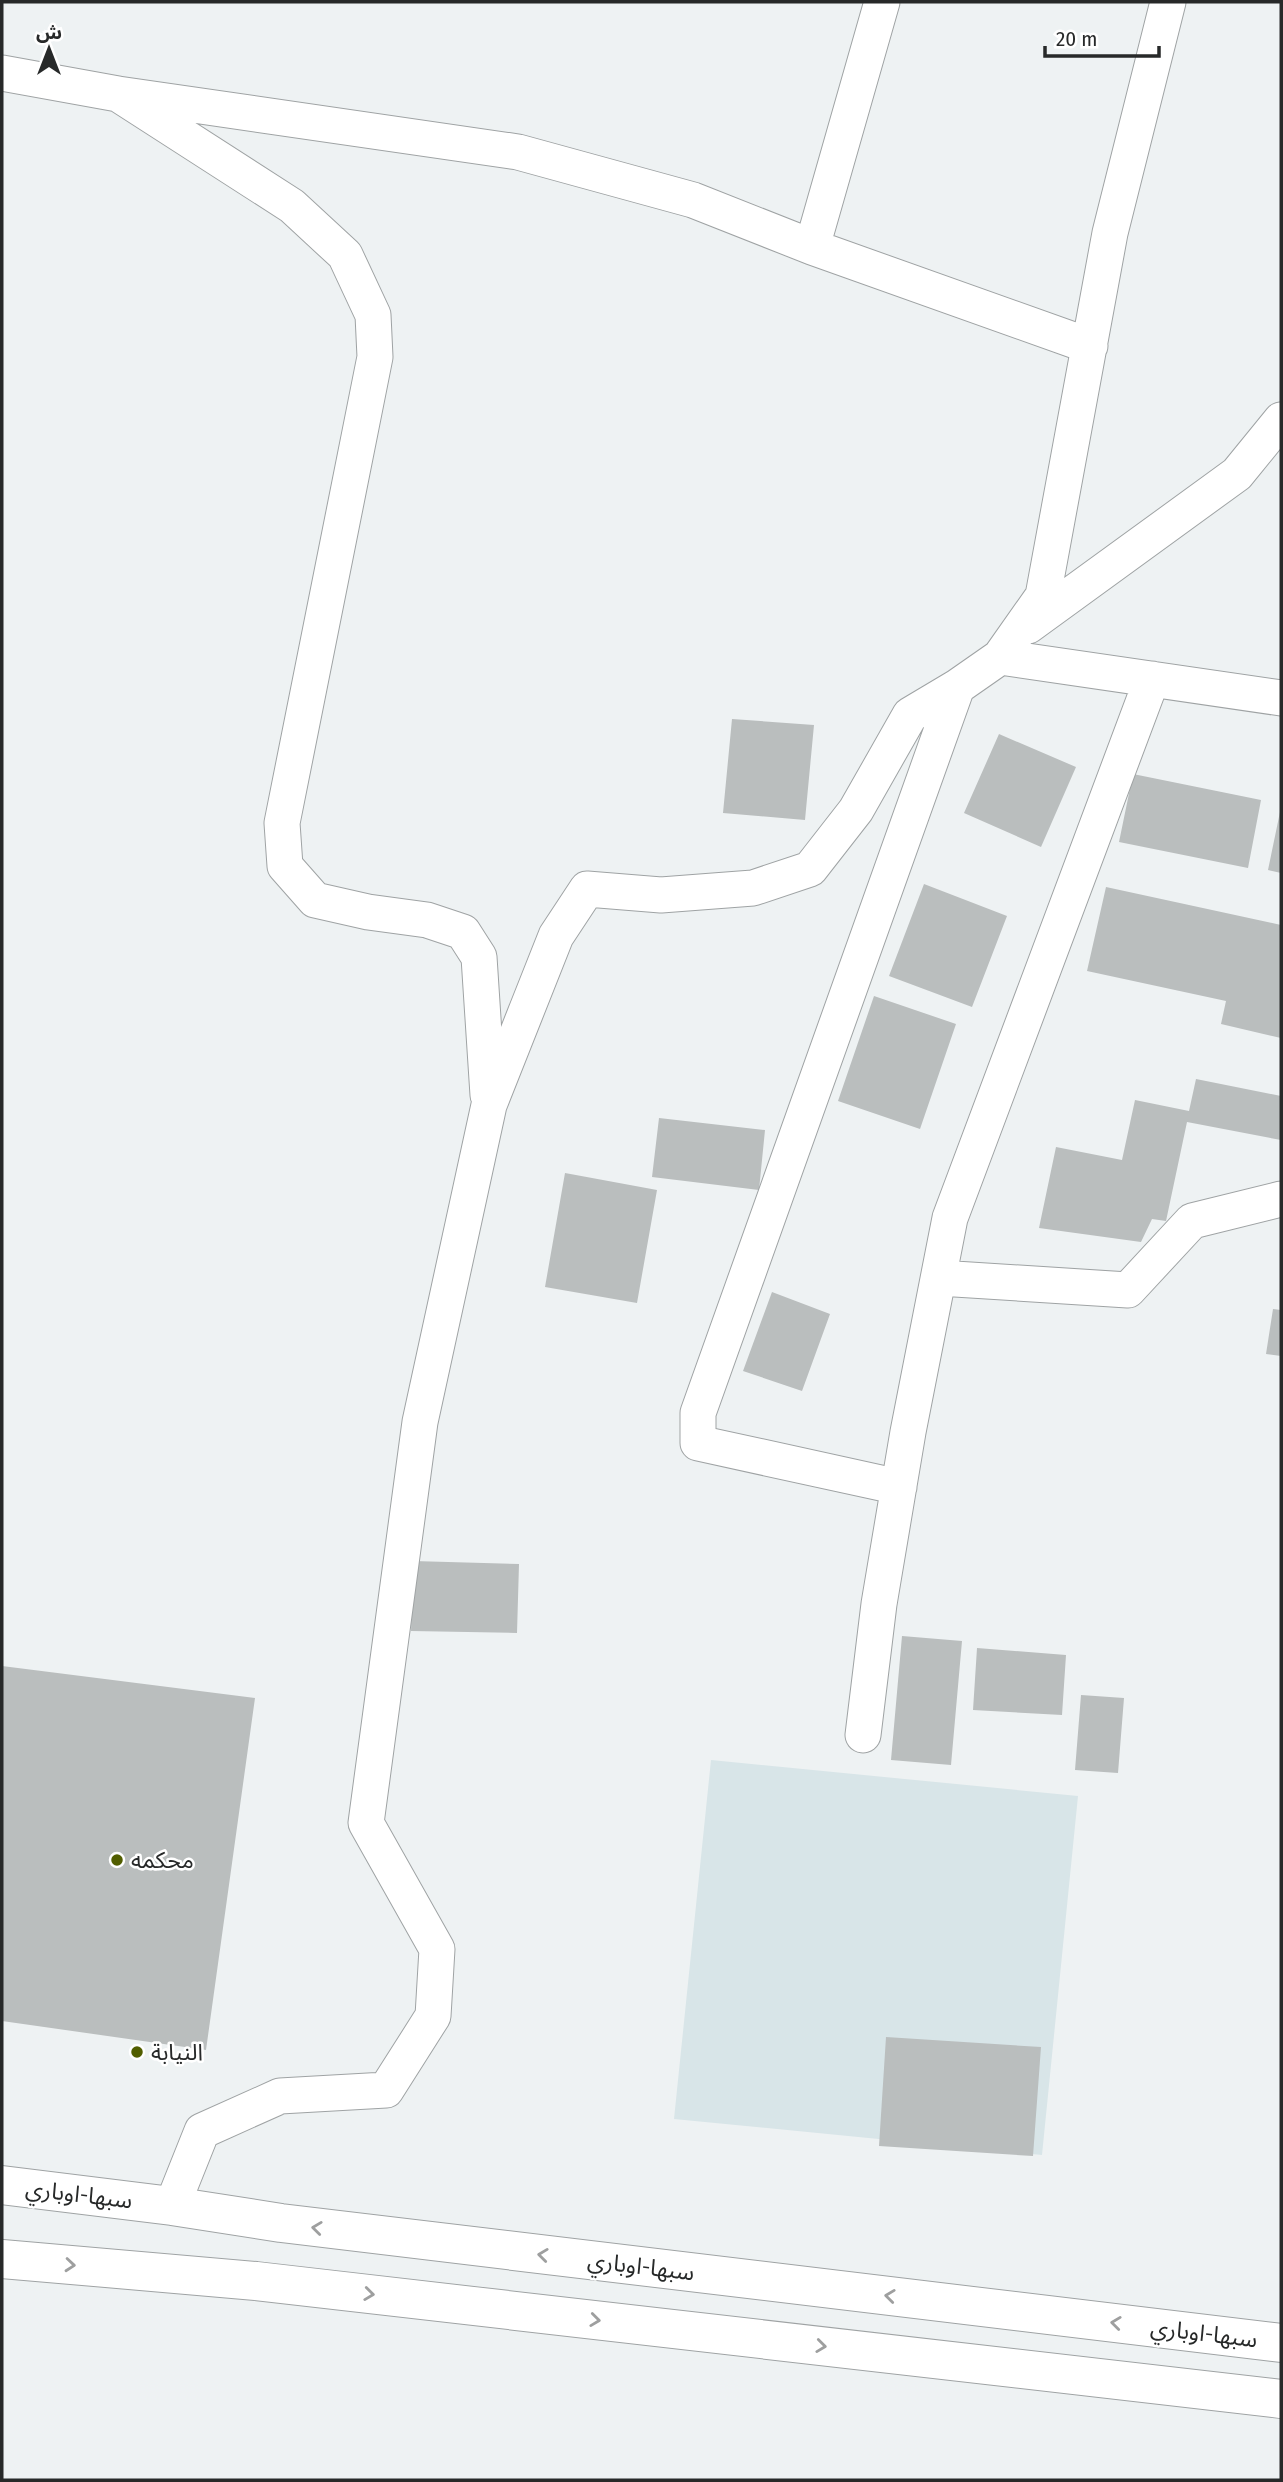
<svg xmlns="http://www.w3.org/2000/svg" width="1283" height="2482" viewBox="0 0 1283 2482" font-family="'Fira Sans Condensed','Noto Sans Arabic',sans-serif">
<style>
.built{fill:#d8e5e8}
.building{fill:#babebe}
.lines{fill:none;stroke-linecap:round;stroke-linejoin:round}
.street-casing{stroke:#9fa3a4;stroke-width:37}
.highway-casing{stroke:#9fa3a4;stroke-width:40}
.street{stroke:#fff;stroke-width:35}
.highway{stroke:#fff;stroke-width:38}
.oneway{stroke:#9e9f9f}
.poi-dot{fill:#515e00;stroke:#fff;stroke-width:2.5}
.labels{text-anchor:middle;stroke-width:5;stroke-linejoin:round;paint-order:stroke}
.poi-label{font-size:23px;fill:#272929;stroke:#fff;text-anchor:start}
.street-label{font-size:23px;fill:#272929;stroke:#fff}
</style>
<rect width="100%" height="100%" fill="#eef2f3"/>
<path class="built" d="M711,1760L1078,1796L1042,2155L674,2119Z"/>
<path class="building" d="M732,719L814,725L805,820L723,813Z
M999,734L1076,767L1041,847L964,813Z
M1133,774L1261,800L1248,868L1119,842Z
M1280,812H1281V873L1268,870Z
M924,884L1007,916L972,1007L889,976Z
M1106,887L1281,925V1038L1221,1024L1226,1001L1087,971Z
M874,996L956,1024L920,1129L838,1101Z
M1196,1079L1281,1096V1140L1187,1122L1166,1221L1152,1219L1141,1242L1039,1228L1056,1147L1122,1160L1135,1100L1189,1111Z
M659,1118L765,1130L759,1190L652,1177Z
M565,1173L657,1190L637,1303L545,1287Z
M772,1292L830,1314L802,1391L743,1371Z
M1273,1309L1281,1310V1356L1266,1354Z
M413,1561L519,1564L517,1633L411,1631Z
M902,1636L962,1641L951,1765L891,1760Z
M977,1648L1066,1655L1062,1715L973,1710Z
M2,1666L255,1698L206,2050L2,2021Z
M1081,1695L1124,1698L1118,1773L1075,1770Z
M886,2037L1041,2047L1033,2156L879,2146Z"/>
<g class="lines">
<defs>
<path id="street" d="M2,73L118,94L518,152L693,200L812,247L1090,346
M118,94L292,206L345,255L373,315L375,357L282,823L285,866L315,900L368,912L427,920L463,932L479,957L488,1095
M812,247L882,2
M1028,626L1237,474L1281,420
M1000,657L1281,698
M939,1278L1128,1290L1192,1221L1281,1199
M899,1487L698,1443V1413L957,687
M863,1735L879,1604L908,1432L950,1218L1152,679
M172,2206L202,2131L280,2096L386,2090L433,2016L437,1949L366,1823L420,1422L489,1105L556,936L587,889L661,895L753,888L810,869L856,810L910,715L957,687L1000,657L1043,596L1110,233L1168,2"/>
<path id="highway" d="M2,2185L172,2206L281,2223L1281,2343
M2,2259L256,2281L1281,2399"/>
</defs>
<use href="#street" class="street-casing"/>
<use href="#highway" class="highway-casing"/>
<use href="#street" class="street"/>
<use href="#highway" class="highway"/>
</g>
<defs><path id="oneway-chevron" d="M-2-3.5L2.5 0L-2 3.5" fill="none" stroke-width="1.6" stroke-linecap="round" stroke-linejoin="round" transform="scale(1.75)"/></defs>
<g class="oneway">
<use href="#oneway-chevron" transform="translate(317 2228) rotate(-173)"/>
<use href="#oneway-chevron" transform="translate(543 2255) rotate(-173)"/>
<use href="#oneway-chevron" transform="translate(70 2265) rotate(5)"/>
<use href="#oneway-chevron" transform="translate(369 2294) rotate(7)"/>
<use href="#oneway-chevron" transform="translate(890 2296) rotate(-173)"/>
<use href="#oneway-chevron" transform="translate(595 2320) rotate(7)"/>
<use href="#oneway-chevron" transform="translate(1116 2323) rotate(-173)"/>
<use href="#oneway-chevron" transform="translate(821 2346) rotate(7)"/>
</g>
<g class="poi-dot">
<circle cx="117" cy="1860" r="7"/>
<circle cx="137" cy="2052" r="7"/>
</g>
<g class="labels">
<g class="poi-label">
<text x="131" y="1868">محكمه</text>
<text x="151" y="2060">النيابة</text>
</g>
<g class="street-label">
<text transform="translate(79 2194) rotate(7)" y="8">سبها-اوباري</text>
<text transform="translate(641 2266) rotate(7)" y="8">سبها-اوباري</text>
<text transform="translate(1204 2333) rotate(7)" y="8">سبها-اوباري</text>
</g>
</g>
<rect width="1283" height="2482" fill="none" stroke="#272929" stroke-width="7"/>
<g transform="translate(49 49)" stroke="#ffffff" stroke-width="5" paint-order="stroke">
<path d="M0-5L12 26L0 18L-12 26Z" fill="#272929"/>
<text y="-10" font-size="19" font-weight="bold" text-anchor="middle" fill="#272929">ش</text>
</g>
<path d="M1045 46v10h114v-10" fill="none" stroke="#272929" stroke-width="3.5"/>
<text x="1056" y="46" font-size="21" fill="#272929" stroke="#ffffff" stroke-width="5" paint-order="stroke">20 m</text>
</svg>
